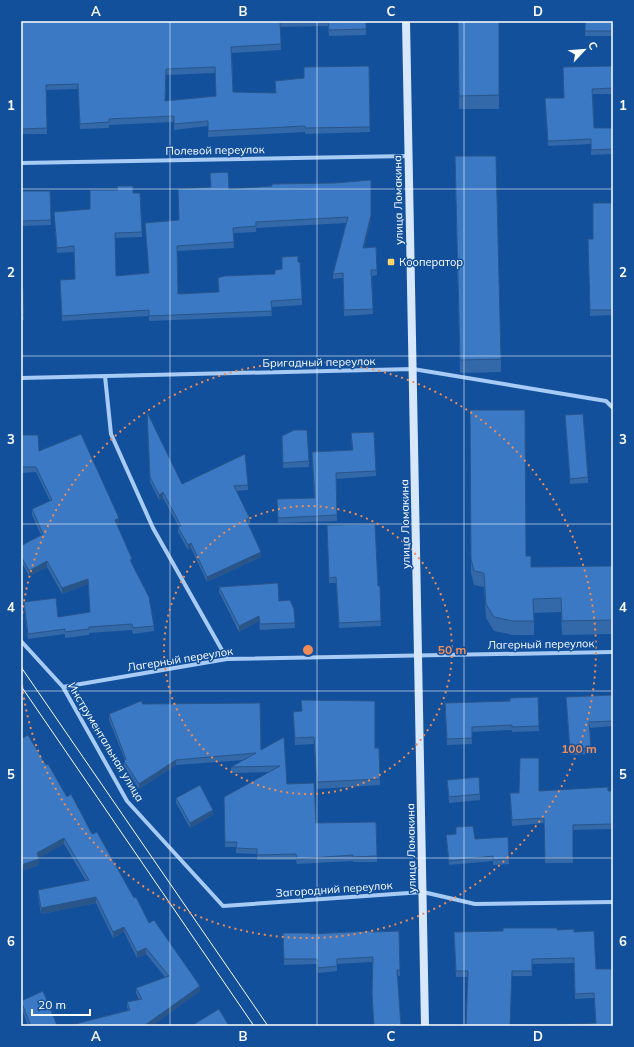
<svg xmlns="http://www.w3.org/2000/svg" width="634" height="1047" viewBox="0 0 634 1047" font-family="Mulish,sans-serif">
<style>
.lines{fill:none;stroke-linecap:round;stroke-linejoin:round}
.minor{stroke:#a7cbf4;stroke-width:4}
.secondary{stroke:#d7e8fd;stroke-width:8}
.tram{stroke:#fff;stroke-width:1}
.wall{fill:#3368a9;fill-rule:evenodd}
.shaded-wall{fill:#295589}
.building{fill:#3b79c4;stroke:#295589;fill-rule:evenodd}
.grid{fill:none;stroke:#fff;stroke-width:1;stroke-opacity:0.55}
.ring{fill:none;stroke:#ef8b55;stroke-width:2;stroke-dasharray:2 4}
.poi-dot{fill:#ffd26a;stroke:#12509c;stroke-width:1.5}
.labels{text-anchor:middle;stroke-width:3;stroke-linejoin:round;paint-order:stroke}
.street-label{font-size:11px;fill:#fff;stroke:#12509c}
.poi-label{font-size:11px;fill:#fff;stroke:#12509c;text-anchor:start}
.centre{fill:#ef8b55;stroke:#12509c;stroke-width:2}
.ring-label{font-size:12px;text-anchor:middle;font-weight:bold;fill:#ef8b55;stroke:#12509c;stroke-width:3;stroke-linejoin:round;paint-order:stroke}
.neatline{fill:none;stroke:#fff;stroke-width:1.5}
.grid-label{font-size:13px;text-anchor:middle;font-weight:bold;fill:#fff}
</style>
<rect width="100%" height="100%" fill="#12509c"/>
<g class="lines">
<path class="minor" d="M21,163L408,156
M105,376L111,434L153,528L227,659
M21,378L413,369L606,401L613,408
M21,641L63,687L127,801L223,906L423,892L475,904L613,902
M63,687L227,659L613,652"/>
<path class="secondary" d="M406,21L425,1026"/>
<path class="tram" d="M21,667L268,1026
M21,686L254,1026"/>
</g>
<path class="wall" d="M21,21H366V35L329,36L328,26L280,27L281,50L232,53L233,92L275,93V81L304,78L369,66L370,132L305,134V132L208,137V126L174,130V122L109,125V128L80,129L78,89L46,90L47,134H21ZM215,73L216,96L165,101L166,75Z
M458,21L499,95V109H459Z
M585,21H613V36H585Z
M613,66V94H593L594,128H613V154L591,155V144L548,146L545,104L564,98Z
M455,170L501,359V372L460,373Z
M210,173L229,189L335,183L371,180V220L364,248L376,247L377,275L372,276L373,314L344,316L343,278L333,279V274L346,223L256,228V232L233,233L234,248L177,251L178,294L219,292L218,278L275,274L282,269V257L302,299V305L271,307L272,316L149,321V316L62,321L60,285L75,279L74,252L57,253L54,212L90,209L133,193L142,232V237L115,238L116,276L149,273L145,223L179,220L211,187Z
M21,191H50L51,225L21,226Z
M613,203V315L590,316L588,239H593Z
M21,288H23L24,320H21Z
M470,410L526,556L531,567L613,566V634L562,635L561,612L534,613V635H513L494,631L486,618L484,587L474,585L471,573Z
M147,412L182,484L248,485V490L236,491L250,519V524H248L261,557L207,582L191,548L188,550L178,532V527H179L163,498L159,500L150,482Z
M565,415L588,477V483L570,484Z
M351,433L376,471V476L336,479L337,521L278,523L277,499L314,498L312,452L352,450Z
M21,435L119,524L117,525L132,563L154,626V631L133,634L132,630L89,633V635L65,638V634L28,639L24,607V602L58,617L90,612L88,584L62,594L47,567L29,576L21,561V546L41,535L32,515V509L50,501L36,472L21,473Z
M282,436L309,461V467L283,468Z
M327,525L378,586L381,626L339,628L336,583H329Z
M219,587L279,601L294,609L295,628L260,630L259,621L239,632L219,592Z
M613,695V726L590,728L591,754L570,755L566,697Z
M143,704L261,750L284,737L287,784L316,823L376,822L377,862H353V861L297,864L296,860H257V854L236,853V847H225L224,797L270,772L231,773V767L244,760L176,765L139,789L124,766V761L125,760L109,720V714Z
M445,708L539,726V731L512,732V730L472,732V744L447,745Z
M293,712L375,748L380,779V785L317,789L314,744L295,745Z
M21,739L46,765L134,898L149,923L200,991L152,1026H28L21,1006V1001L57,1025L75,1024L128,1010L127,1007V1002L139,1000L136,993V988L165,977L146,954L137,958L124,932L113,938L96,903L41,914L38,896V890L86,881L64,844L38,858L39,865L21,871Z
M447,780L480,794V800L449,803Z
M539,791H613V829L573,830V863H545L544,823L512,826L510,799V793Z
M176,798L213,815L190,828L176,803Z
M456,827L509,859V864L493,865V861L449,865L446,835L456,834Z
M557,930L574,932L596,969H613L596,1023L594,998L575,999L574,963L532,964V976L456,977L454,932Z
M399,931L400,976H397L401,1026H374L372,999V962L337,964V971L318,973L317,964L284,965L283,933L310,934Z"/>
<path class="shaded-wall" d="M371,215V220L363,253V248Z
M163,492V498L159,500V495Z
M119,518V524L115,525V520Z
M191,543V548L188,550V545Z
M261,552V557L207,582V577Z
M47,561V567L29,576V571Z
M88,579V584L62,594V588Z
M259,616V621L239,632V626Z
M176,760V765L139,789V784Z
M213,810V815L190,828V823Z
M64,838V844L37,859V853Z
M39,859V865L21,871V865Z
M96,897V903L41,914V908Z
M124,927V932L113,938V932Z
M146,948V954L137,958V952Z
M200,986V991L152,1026H144Z"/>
<path class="building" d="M21,21H297H280L281,44L231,47L233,92L276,93L275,81L304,78V67L369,66L370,127L305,128V126L208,131V121L174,124V116L109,119V122L80,124L78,84L46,85L47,128L21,129ZM215,67L216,96L165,101L166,69Z
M328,21H366V29L329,30Z
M458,21H499V95L459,96Z
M585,21H613V31H585Z
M613,66V88L592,89L594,128H613V149L591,150V139L548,141L545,98H564L563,67Z
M455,156H496L501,359L460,360Z
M228,172L229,189L272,186V184L335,183L371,180V215L363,248L376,247L377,270H371L373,309L344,310L343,273L333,274L348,217L256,222V226L233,228L234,242L177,246L178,294L219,292L218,278L224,276L275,274V270L282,269V257L298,256V262H300L302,299L271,301L272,311L149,316V310L62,316L60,280L75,279L74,246L57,248L54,212L90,209V190H118L117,186H133V193H140L142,232L115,233L116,276L149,273L145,223L179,220L178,189L211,187L210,173Z
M21,191H50L51,220L21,221Z
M593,203H613V310H590L588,239H593Z
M21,288H23L24,315H21Z
M470,410H525L526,556H531V567L613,566V620L562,621L561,598L533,599L534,621H513L494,617L486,604L484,573L474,571L471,559Z
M147,412L182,484L245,454L248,485L234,486L250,519H246L261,552L207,577L191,543L188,545L178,527L181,526L163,492L159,495L150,477Z
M583,414L588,477L570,479L565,415Z
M294,430H307L309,461L283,463L282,436Z
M374,432L376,471L336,473L337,515L278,518L277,499L315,498L312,452L353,450L351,433Z
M81,434L119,518L115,520L132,559L130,560L149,597L154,626L133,628L132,624L89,627V629L65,632V629L28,634L24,602L56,598L58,617L90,612L88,579L62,588L47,561L29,571L21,556V546L43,534L32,509L52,500L36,467H21V435H38L39,451Z
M375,524L378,586H380L381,621L339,623L336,577L329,578L327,525Z
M278,583L279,601L290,600L294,609L295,623L260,624L259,616L239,626L219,587Z
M613,695V721L589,722L591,748L570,750L566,697Z
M538,697L539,726L512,727V725L472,727V738L447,739L445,703L510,701V698Z
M301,700L375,701V748H379L380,779L317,782L314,737L295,738L293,712L302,711Z
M141,701L143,704L260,703L261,750L284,737L287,784L314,783L316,823L376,822L377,856L353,857V855L297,859L296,854L257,855V849L236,848L237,842H225L224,797L280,766L231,767L256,753L176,760L139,784L124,761L126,759L109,714Z
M28,735L46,765L48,764L67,797L71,794L92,834L97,832L134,898L136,897L149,923L154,920L200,986L144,1026H31L21,1001L43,991L57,1025L75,1024L130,1010L127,1002L142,999L136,988L169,976L146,948L137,952L124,927L113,932L96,897L41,908L38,890L89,880L64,838L37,853L39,859L21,865V739Z
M520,758H539V791L608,787V791H613V824L573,825V858H545L544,818L512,820L510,793H519Z
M479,777L480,794L449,797L447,780Z
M200,785L213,810L190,823L176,798Z
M473,826L475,839L508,837L509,859L493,860V856L449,861L446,835L456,834V827Z
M503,928H557V930L574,929V932L594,931L596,969H613V1026H516L596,1023L594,993L575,994L574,958L532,959V971H512L510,1026H466L468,971H456L454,932L503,931Z
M372,931V932L399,931L400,970H397L401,1026H374L372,994L373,957L337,959V966L318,968L317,959H284L283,933H310V934Z
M219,1009L229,1026H191Z"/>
<path class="grid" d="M170,21V1026M317,21V1026M464,21V1026M21,189H613M21,356H613M21,524H613M21,691H613M21,858H613"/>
<g class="ring">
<circle cx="308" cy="650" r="144"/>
<path d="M21 625A288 288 0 1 1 21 675"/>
</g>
<rect class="poi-dot" x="387" y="258" width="8" height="8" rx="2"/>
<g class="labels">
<g class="street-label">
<text transform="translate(215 150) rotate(-1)" y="4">Полевой переулок</text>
<text transform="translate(398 200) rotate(-91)" y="4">улица Ломакина</text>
<text transform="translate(319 362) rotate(-1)" y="4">Бригадный переулок</text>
<text transform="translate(405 524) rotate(-91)" y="4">улица Ломакина</text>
<text transform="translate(541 644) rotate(-1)" y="4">Лагерный переулок</text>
<text transform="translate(180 659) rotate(-9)" y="4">Лагерный переулок</text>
<text transform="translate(106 742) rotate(59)" y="4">Инструментальная улица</text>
<text transform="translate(411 848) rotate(-91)" y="4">улица Ломакина</text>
<text transform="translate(334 889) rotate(-4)" y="4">Загородний переулок</text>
</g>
<g class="poi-label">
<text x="399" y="266">Кооператор</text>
</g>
</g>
<circle cx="308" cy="650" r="6" class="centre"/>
<g class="ring-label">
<text x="452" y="654">50 m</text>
<text x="579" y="753">100 m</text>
</g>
<rect width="634" height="1047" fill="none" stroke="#12509c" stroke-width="44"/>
<g transform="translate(584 50) rotate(64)" stroke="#12509c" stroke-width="3" paint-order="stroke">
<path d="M0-3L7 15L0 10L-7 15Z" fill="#ffffff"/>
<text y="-6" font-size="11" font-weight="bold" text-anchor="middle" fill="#ffffff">С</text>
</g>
<path d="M32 1009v6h58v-6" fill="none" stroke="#ffffff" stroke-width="2"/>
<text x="38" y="1009" font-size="12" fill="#ffffff" stroke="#12509c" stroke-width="3" paint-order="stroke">20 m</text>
<rect x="22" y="22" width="590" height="1003" class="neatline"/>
<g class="grid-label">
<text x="96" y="16">A</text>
<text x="243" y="16">B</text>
<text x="391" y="16">C</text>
<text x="538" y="16">D</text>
<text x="11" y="110">1</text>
<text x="623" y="110">1</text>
<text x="11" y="277">2</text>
<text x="623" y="277">2</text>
<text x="11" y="444">3</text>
<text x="623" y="444">3</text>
<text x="11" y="612">4</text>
<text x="623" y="612">4</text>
<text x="11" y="779">5</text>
<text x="623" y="779">5</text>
<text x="11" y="946">6</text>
<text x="623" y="946">6</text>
<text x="96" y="1041">A</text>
<text x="243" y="1041">B</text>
<text x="391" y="1041">C</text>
<text x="538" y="1041">D</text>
</g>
</svg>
